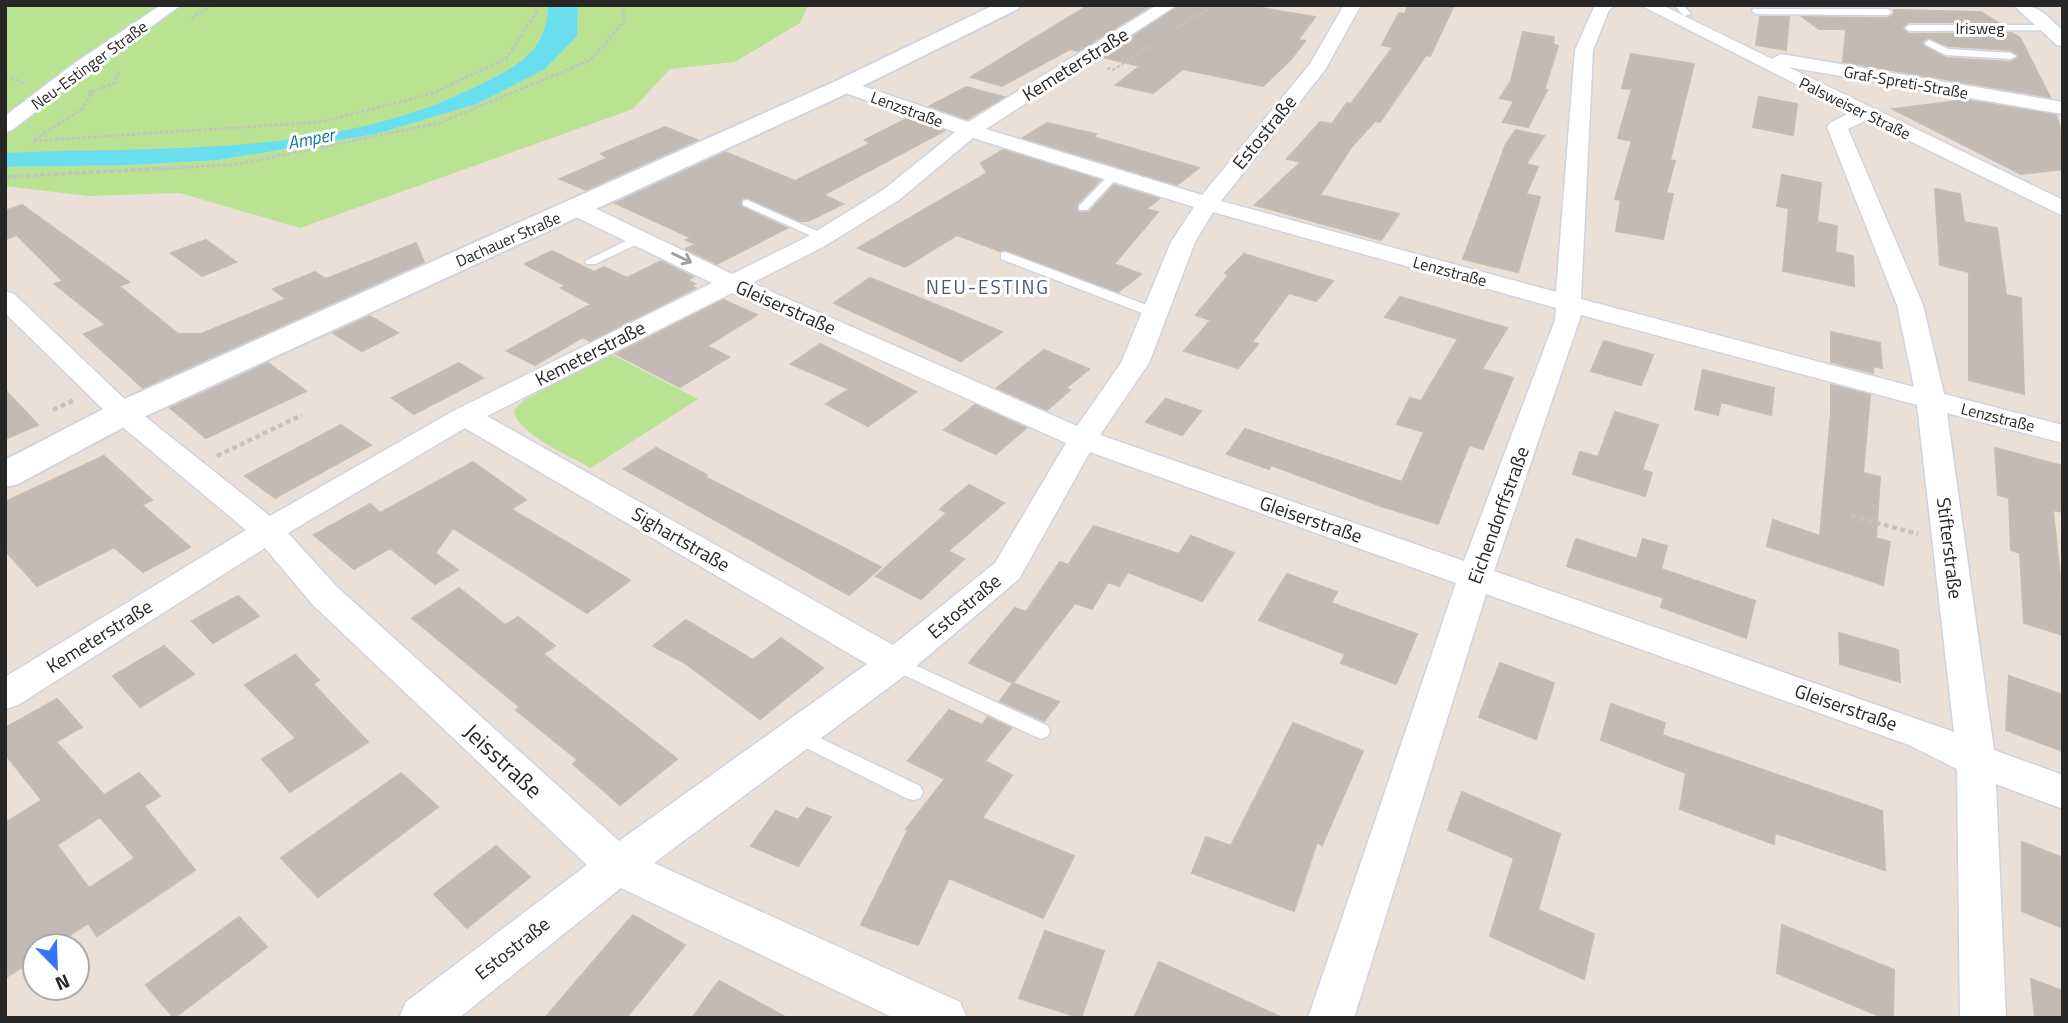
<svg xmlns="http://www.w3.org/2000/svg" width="2068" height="1023" viewBox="0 0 2068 1023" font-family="'Titillium Web',sans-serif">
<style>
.green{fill:#b9e293}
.water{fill:#69deee}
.building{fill:#c2bab5;stroke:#c5bcb2;stroke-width:2;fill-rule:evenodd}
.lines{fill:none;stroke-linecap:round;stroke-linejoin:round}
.lane-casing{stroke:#cdd4e1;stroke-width:3}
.street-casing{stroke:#cdd4e1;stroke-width:3}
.secondary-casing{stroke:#cdd4e1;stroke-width:4}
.path-far2{stroke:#c3c3c3;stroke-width:2.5;stroke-dasharray:3.5 2;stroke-linecap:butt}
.path-far1{stroke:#c3c3c3;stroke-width:3.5;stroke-dasharray:4.5 2.5;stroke-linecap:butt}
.path{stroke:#c3c3c3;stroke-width:4.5;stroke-dasharray:5 3.5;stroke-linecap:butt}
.lane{fill:#fff;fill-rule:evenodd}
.street{fill:#fff;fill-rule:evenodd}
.secondary{fill:#fff;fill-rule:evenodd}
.oneway{stroke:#9e9e9e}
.labels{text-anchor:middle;stroke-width:6;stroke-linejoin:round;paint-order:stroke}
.far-street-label{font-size:16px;fill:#272727;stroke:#fff}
.far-water-label{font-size:18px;font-style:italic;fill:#0c7a96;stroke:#fff}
.street-label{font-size:19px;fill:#272727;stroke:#fff}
.far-quarter-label{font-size:19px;letter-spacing:2px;fill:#485777;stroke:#fff}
.near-street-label{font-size:23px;fill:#272727;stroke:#fff}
</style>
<rect width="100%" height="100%" fill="#eae0d8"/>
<path class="green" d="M5,5H548C547,52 518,65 481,84C336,158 163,151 5,153Z
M578,5H808L800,23L735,62L670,69L633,109L300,228L180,193L88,196L5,186V167L133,165L219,160L376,134L477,104L545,69L577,36Z
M611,354L698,399L591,468C572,457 514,432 514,410L524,400Z"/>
<path class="water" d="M548,5H578L577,36L545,69L477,104L376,134L219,160L133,165L5,167V153C165,146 334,159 481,84C518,65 547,52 548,5Z"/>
<path class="building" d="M1089,5H1152L1078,51L1070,49L1002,86L971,77Z
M1180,5H1244L1315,17L1298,40L1305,41L1291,59L1263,86L1183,69L1153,93L1116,85L1140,66L1102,57Z
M1408,5H1454L1430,56L1426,55L1380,122L1375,121L1352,146L1320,195L1399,214L1381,240L1255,205L1301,162L1287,159L1320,122L1332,124L1347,103L1351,104L1393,47L1382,45L1399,13L1405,14Z
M1894,10L1981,12L1997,22H1909L1902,28L1909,34L2012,33L2020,38L2050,97L1843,62L1846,29H1819L1803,17L1888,18L1894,14ZM1927,38L1949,46L2011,50L2018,57L2011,62L1946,58L1924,46L1922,42Z
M1760,17H1789L1786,50L1756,45Z
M1523,32L1554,37L1553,44L1558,46L1544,90H1547L1528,127L1503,122L1514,101L1500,98L1511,81Z
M1631,54L1694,64L1670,160L1675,161L1666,193L1673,194L1663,239L1616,231L1621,200L1615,199L1632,141L1618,138L1632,89L1622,88Z
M966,87L1004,97L967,119L930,106Z
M1759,97L1797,104L1793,135L1753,127Z
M1965,100L2056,115L2063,138V169L2021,174L1893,109Z
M908,118L944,131L823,195L843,204L808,221H800L748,198H742V207L787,228L717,264L686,249L695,244L686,240L692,238L615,203L725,152L795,181L871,143L865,140Z
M1047,123L1096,134L1093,137L1199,168L1177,185L1023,138Z
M665,127L697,140L586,190L560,179L608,158L601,154Z
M1516,130L1544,136L1526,164L1538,167L1526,194L1540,197L1518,272L1463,259L1506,144Z
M1003,150L1100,180L1077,204L1079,213L1089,212L1114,185L1159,199L1146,209L1158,212L1114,264L1141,274L1118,292L1006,250L1000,251L957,235L905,267L858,248L987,173L981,163Z
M1782,175L1821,183L1817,222L1837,226L1835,252L1853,256L1854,286L1783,271L1789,208L1777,206Z
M1935,189L1960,194L1964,222L1997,228L2006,295L2021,298L2024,394L1969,380V272L1940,265Z
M22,205L129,282L119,286L178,334H201L286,299L273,289L315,272L326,279L416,243L424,262L143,388L84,334L106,325L55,284L63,281L17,235L5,239V211Z
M206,240L236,262L202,276L171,253Z
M552,251L594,272L604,267L627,278L661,261L693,277L687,280L695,284L691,286L695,288L590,341L583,337L535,365L507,351L591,304L561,288L566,286L525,264Z
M1244,254L1333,281L1316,301L1289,293L1252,342L1258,344L1238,368L1184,351L1211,320L1196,315L1229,275L1225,273Z
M870,278L956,313L1002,332L961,361L834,303Z
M1400,297L1507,328L1482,369L1513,378L1483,449L1469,445L1438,524L1381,506L1271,465L1269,469L1227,454L1245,429L1402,482L1424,432L1397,424L1410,398L1421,401L1458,339L1385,317Z
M723,300L757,315L707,346L729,357L680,387L616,354Z
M370,316L398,333L362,351L333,333Z
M1831,332L1880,343L1882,368L1873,366V373L1831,362Z
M1604,341L1653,355L1641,385L1591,371Z
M820,344L916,392L868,426L826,404L849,389L791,364Z
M1044,350L1089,369L1066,388L1070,390L1047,410L997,388Z
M268,363L306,391L206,438L170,408Z
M459,363L483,378L414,414L392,398Z
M1703,370L1774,388L1771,415L1721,402L1718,415L1695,409Z
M1831,385L1870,395L1863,473L1880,477L1876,538L1890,542L1883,585L1767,546L1773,520L1820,536L1831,414Z
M5,390L38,425L5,439Z
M1166,399L1201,411L1182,435L1146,422Z
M975,405L1026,428L996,454L944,430Z
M1615,412L1658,425L1642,470L1652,473L1645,496L1573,474L1580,452L1598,457Z
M341,425L371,445L275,498L245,476Z
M656,448L707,475L705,477L881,567L849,595L624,469Z
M1995,448L2063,466V512L2053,510L2063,606V635L2024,623L2020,553L2011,550L2009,498L1998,495Z
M104,456L152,500L142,505L190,547L143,572L114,547L37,586L5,550V502Z
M473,462L526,500L511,509L630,580L587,613L453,528L435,553L458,570L435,584L390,548L354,569L314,535L370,504L380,513Z
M969,485L1004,503L948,551L964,559L921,599L876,576L947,513L940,509Z
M1094,526L1179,554L1191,536L1234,553L1202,601L1128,572L1119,586L1108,582L1092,609L1075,603L1013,683L969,663L1015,608L1026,612L1060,562L1068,565Z
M1576,539L1637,559L1643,539L1667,546L1661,569L1755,601L1746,638L1661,607L1664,598L1567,566Z
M1287,574L1337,592L1331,603L1417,634L1396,684L1341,663L1345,654L1259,620Z
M459,588L505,625L518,617L555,646L543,654L677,759L620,805L573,764L578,760L516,710L520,707L412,618Z
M238,596L259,616L213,643L192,621Z
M686,620L753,660L781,638L823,668L760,719L685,663L653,646Z
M1839,633L1898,650L1900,682L1840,664Z
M164,646L194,674L140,707L113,676Z
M295,655L319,680L313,684L368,742L290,792L262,759L296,738L245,685Z
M1500,663L1554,683L1536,739L1479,717Z
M2009,676L2063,695V751L2006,730Z
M1013,683L1059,702L1044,721L1000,701Z
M57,699L82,727L56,742L104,795L139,773L160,796L144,806L195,870L97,936L88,923L54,946H35V959L5,978V823L42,800L5,754V728ZM100,817L135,858L89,888L57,845Z
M1611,704L1665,723L1662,735L1882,811L1885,870L1775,833L1774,844L1680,809L1686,773L1601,740Z
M949,710L982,725L988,717L1011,728L985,761L1012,775L982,818L1074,856L1043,918L949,878L918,945L861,925L908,830L906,829L945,779L908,761Z
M1293,723L1363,751L1322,845L1317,842L1294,911L1192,873L1206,837L1231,846Z
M401,773L438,807L318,897L281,858Z
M1462,792L1560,834L1538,910L1594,934L1584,979L1490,936L1514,858L1448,830Z
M807,808L831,817L798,866L751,846L776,811L798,820Z
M2022,842L2063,858V928L2022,911Z
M496,846L530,877L467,928L434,894Z
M633,915L685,945L626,1018H545Z
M239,917L267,947L174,1018L146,985Z
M1782,925L1894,970L1893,1018H1884L1777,973Z
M1045,931L1104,951L1081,1018L1019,998Z
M1159,962L1283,1018H1134Z
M2031,979L2063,991V1018H2035Z
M719,981L787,1018H692Z"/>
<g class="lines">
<defs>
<path id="lane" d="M1674,5H1683L1691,14L1684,16Z
M1753,9H1888L1892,12L1888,15L1756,14L1752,11Z
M2052,25L2056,28L2055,30L1909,31L1905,28L1909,25Z
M1929,40L1948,49L2011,53L2016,56L2011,59L1946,55L1926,45L1925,43Z
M1110,174L1119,176L1087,210H1079V206Z
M747,200L826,235L828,237L826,239H818L743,205V201Z
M640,234L644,235V241L595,264H587L585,261Z
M1005,252L1160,310L1161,313L1160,316H1150L1001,259V253Z
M895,656L1048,726L1050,731L1048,736L1041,739L1034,736L889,668L886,663L889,658Z
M797,727L920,786L923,792L920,798L913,800L906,798L790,740L788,735L790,730Z"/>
<path id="street" d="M161,5H181L86,73L12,130L5,132V116L72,65Z
M1157,5H1177L986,129L1202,195L1310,64L1344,5H1361L1325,70L1221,201L1556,292L1575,50L1595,5H1615L1609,10L1593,50L1581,299L1914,387L1897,305L1827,127L1830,123L1851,112L1640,5H1662L1772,59L1781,54L2063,102V114L1788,67L2063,200V216L1867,120L1848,129L1923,305L1944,394L2063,425V443L1947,413L1994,750L2063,775V809L1996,784L2006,1018H1960L1957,769L1909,745L1486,594L1354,1018H1308L1456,583L1090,452L1019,579L908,673L654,863L960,1002L967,1018H894L621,888L459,1018H399L406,1002L587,865L313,605L265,548L18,705L5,709V677L246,530L113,419L5,313V291L14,294L133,407L270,516L455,410L712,283L568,213L565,208L568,203H584L732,274L807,237L883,190L955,132L837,90L834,86L837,82H851L968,122ZM973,138L1194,207L1171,242L1121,363L1077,426L752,283L823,247L899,200ZM1213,212L1556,308L1555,320L1464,561L1100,435L1149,363L1195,242ZM732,293L1066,443L995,563L893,645L487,416ZM1581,315L1917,405L1954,732L1494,571ZM465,428L867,664L619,841L337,587L288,533Z
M2013,5C2040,5 2044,13 2063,31V46L2057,45Z"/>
<path id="secondary" d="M994,5H1021L1018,9L852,91L135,421L18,484L5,487V460L111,405L836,81Z"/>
</defs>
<use href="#lane" class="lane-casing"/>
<use href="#street" class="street-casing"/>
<use href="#secondary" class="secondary-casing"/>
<path class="path-far2" d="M191,19L211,5
M1176,28L1206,10L1198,5
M1107,68L1113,70L1151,45
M5,75L24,83
M92,92L114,83L119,71
M34,140L82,109L92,92H87
M33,141L321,122L430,94L506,59L536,13V5
M157,169L239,164L439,123L591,60L625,20L622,5"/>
<path class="path-far1" d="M5,177L189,167"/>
<path class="path" d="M53,410L74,400
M217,456L302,415
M1851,516L1918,534"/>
<use href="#lane" class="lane"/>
<use href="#street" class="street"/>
<use href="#secondary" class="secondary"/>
</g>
<defs><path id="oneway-shaft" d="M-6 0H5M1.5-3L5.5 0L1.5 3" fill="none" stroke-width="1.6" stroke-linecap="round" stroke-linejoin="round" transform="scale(1.75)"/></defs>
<use class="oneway" href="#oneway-shaft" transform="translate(682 258) rotate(26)"/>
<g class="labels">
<g class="far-street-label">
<text x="1980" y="34">Irisweg</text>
<text transform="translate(89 65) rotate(-36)" y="6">Neu-Estinger Straße</text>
<text transform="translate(1906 82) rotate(10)" y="6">Graf-Spreti-Straße</text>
<text transform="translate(1855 108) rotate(26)" y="6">Palsweiser Straße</text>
<text transform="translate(907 109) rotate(20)" y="6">Lenzstraße</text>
<text transform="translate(508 239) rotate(-24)" y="6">Dachauer Straße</text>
<text transform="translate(1450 271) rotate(15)" y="6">Lenzstraße</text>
<text transform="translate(1998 417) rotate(14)" y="6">Lenzstraße</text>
</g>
<g class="far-water-label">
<text transform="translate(311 139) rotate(-11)" y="6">Amper</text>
</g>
<g class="street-label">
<text transform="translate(1075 64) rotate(-32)" y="7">Kemeterstraße</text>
<text transform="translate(1264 132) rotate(-51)" y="7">Estostraße</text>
<text transform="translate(786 307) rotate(24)" y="7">Gleiserstraße</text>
<text transform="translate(590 353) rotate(-27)" y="7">Kemeterstraße</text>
<text transform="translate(1498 515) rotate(-70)" y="7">Eichendorffstraße</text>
<text transform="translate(1311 519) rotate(19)" y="7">Gleiserstraße</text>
<text transform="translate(681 539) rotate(30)" y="7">Sighartstraße</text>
<text transform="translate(1950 548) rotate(83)" y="7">Stifterstraße</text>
<text transform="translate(964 606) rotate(-40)" y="7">Estostraße</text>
<text transform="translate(99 636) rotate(-32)" y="7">Kemeterstraße</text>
<text transform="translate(1846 707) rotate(19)" y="7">Gleiserstraße</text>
<text transform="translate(512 948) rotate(-38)" y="7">Estostraße</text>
</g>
<g class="far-quarter-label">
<text x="988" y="294">NEU-ESTING</text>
</g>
<g class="near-street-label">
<text transform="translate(503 761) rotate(43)" y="8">Jeisstraße</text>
</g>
</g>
<rect width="2068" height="1023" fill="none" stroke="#272727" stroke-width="14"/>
<g transform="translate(56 967) rotate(157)"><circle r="33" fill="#ffffff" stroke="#a9a9a9" stroke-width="2"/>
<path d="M0-5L12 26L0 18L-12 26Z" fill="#3575fa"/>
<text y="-10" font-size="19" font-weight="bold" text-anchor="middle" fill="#272727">N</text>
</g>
</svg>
